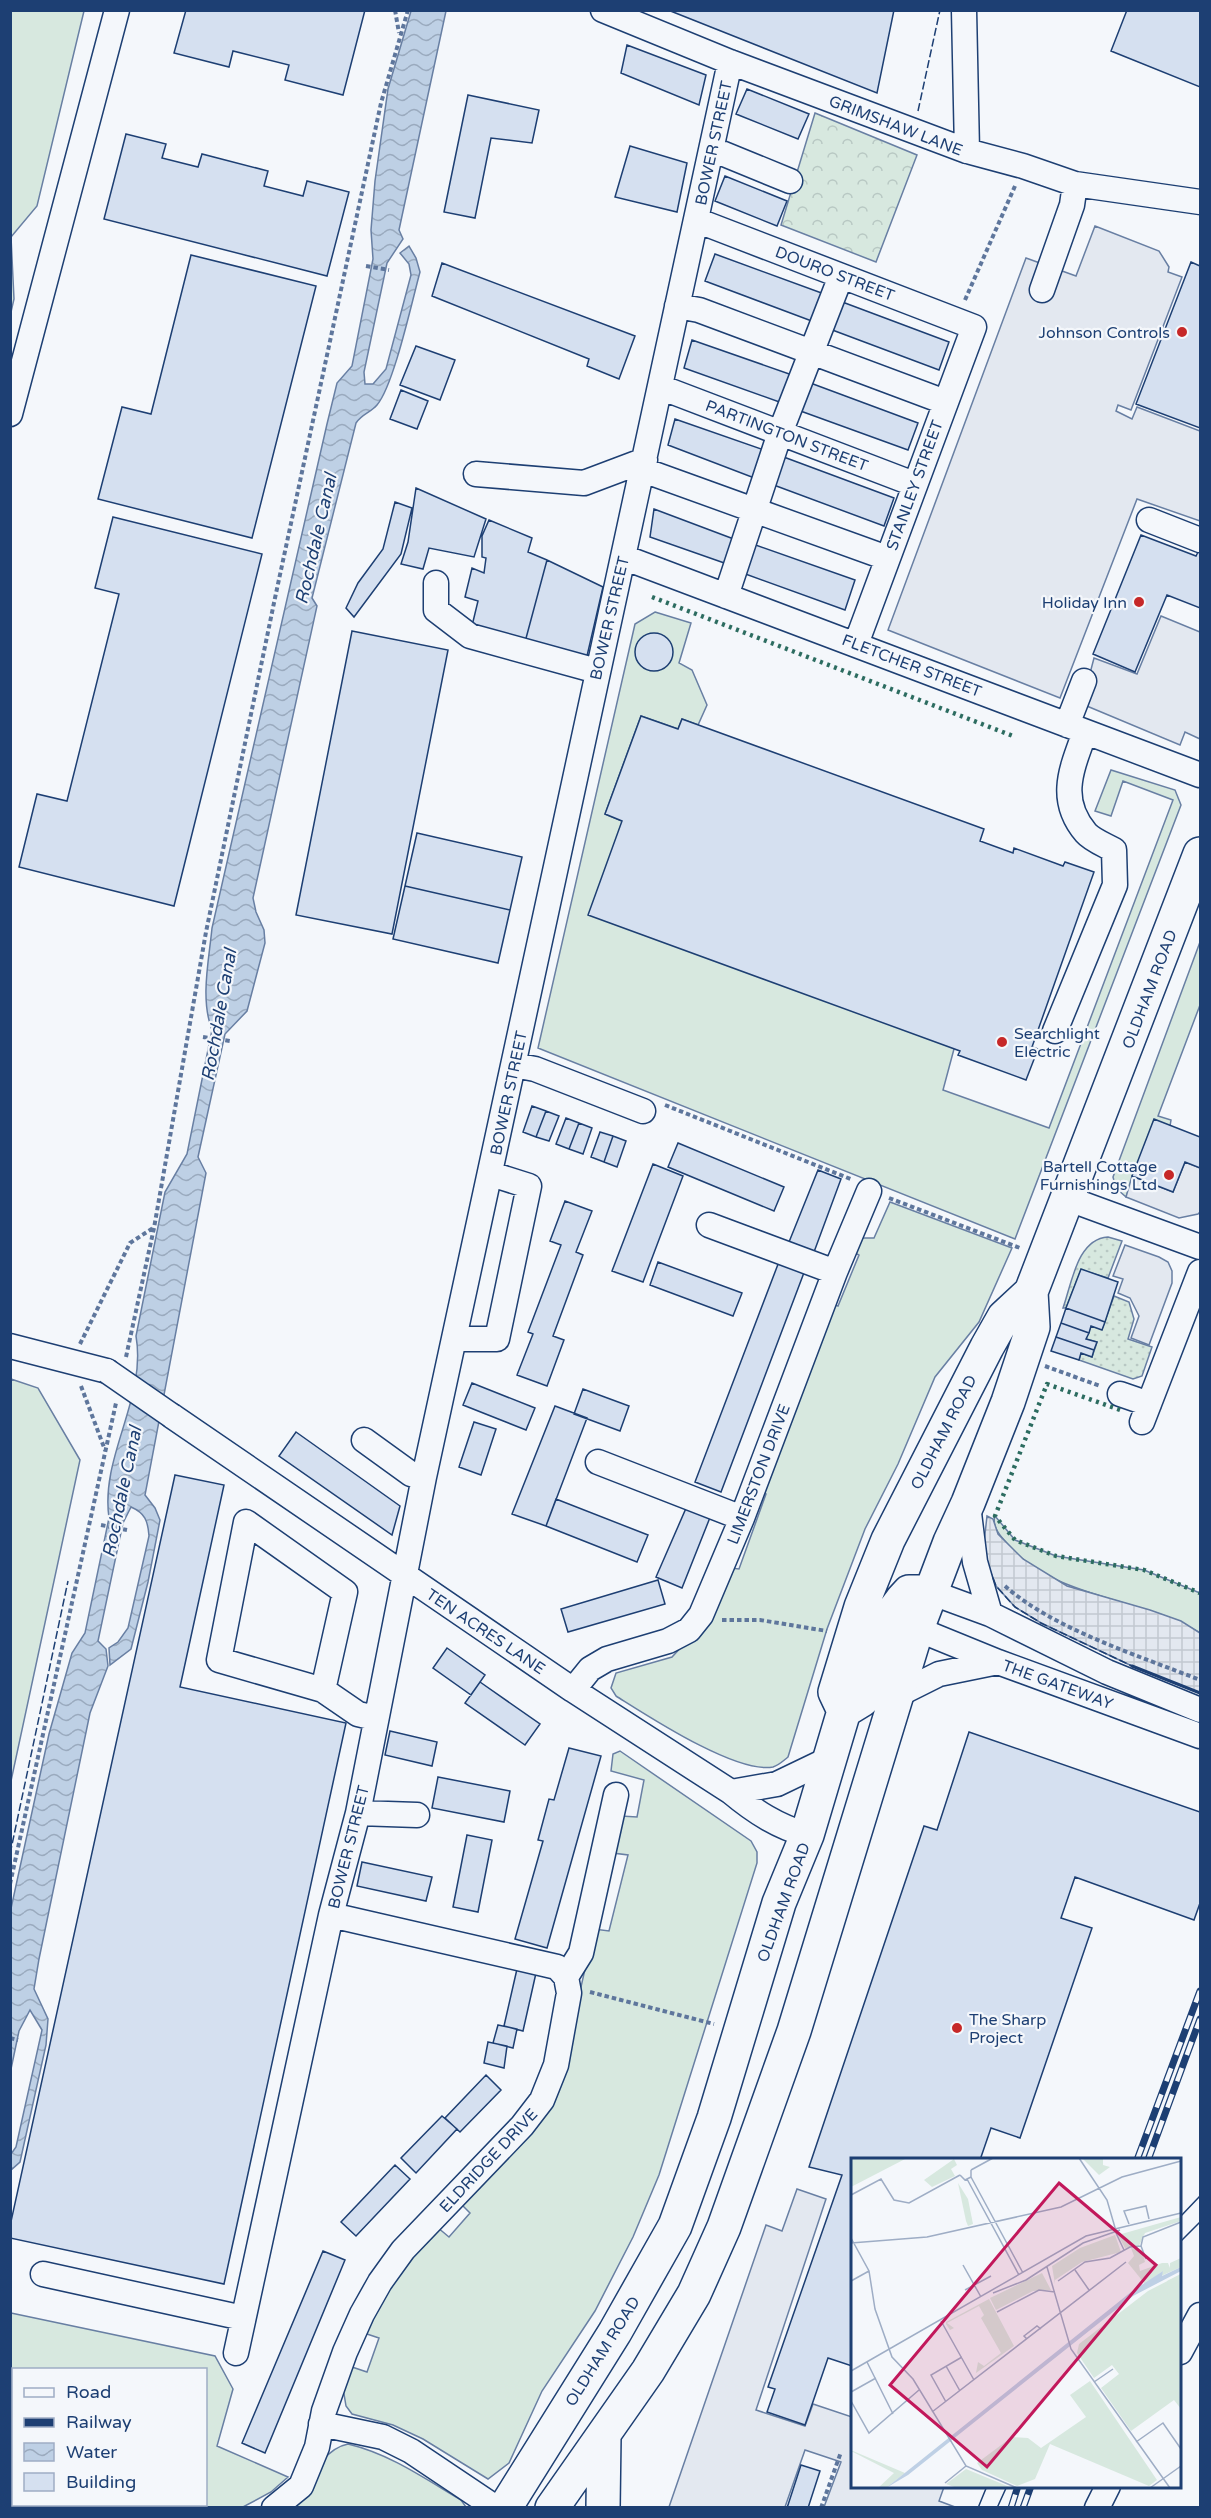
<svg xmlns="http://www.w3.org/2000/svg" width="1211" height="2518" viewBox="0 0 1211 2518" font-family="'Varela Round',sans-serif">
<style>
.grass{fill:#d7e8df;stroke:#687fa3;stroke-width:1.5}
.forest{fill:url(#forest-crowns);stroke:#687fa3;stroke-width:1.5}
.garden{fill:url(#garden-dots);stroke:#687fa3;stroke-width:1.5}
.parking{fill:#e3e8f0;stroke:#687fa3;stroke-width:1.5}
.plaza{fill:url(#plaza-grid);stroke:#687fa3;stroke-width:1.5}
.water{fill:url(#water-waves);stroke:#687fa3;stroke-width:1.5}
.building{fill:#d5e0f0;stroke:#1d3f73;stroke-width:1.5}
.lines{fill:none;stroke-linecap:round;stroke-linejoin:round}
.minor-casing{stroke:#1d3f73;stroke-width:27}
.highway-casing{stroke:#1d3f73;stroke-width:36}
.path{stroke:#5e769c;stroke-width:4;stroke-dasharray:4.5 3;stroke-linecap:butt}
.minor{stroke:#f4f7fb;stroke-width:24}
.highway{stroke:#f4f7fb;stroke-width:33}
.tram{stroke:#1d3f73;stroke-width:1.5}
.rail-casing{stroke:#1d3f73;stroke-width:7}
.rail{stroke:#f4f7fb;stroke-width:4.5;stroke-dasharray:14;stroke-linecap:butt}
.minor-bridge-casing{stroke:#1d3f73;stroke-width:27;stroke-linecap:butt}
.minor-bridge{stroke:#f4f7fb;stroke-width:24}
.hedge{stroke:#2c6c60;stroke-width:4.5;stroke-dasharray:3 4.5;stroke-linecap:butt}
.fence{stroke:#1d3f73;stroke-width:1.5;stroke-dasharray:8 3;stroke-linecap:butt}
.wall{stroke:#1d3f73;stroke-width:3}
.poi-dot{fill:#c62828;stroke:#f4f7fb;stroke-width:2}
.labels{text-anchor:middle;stroke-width:4.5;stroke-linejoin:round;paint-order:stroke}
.street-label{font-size:16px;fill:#1d3f73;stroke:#f4f7fb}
.poi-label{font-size:16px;fill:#1d3f73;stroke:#f4f7fb;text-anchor:end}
.water-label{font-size:18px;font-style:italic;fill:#1d3f73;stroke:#f4f7fb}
.inset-road{fill:none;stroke:#9eadc5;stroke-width:1.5}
.view{fill:#c2185b;fill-opacity:0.15;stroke:#c2185b;stroke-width:3}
.inset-edge{fill:none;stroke:#1d3f73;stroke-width:3}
</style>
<defs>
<pattern id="forest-crowns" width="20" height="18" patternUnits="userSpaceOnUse" patternTransform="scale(1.5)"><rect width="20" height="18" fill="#d7e8df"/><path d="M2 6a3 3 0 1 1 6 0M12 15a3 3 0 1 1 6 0" fill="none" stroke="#b8c8c3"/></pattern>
<pattern id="garden-dots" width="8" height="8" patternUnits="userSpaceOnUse" patternTransform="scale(1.5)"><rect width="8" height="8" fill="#d7e8df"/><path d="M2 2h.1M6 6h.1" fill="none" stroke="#b8c8c3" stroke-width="1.8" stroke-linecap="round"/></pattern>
<pattern id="plaza-grid" width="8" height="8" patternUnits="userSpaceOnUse" patternTransform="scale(1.5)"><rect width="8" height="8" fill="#e3e8f0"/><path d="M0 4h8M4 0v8" fill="none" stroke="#c2c8d1"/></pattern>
<pattern id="water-waves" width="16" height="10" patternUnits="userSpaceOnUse" patternTransform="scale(1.5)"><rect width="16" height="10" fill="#bed0e5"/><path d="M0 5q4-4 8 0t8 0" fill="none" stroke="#9aaabe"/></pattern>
</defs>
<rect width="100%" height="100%" fill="#f4f7fb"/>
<path class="grass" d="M11,10L84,11L37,206L11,237L14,299L11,312Z
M655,612L691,623L679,663L692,670L707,705L698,725L682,719L678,729L641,716L605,814L622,821L954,1049L943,1090L1049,1128L1173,800L1123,781L1111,816L1095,811L1111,770L1175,790L1181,805L1015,1239L538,1048L635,624Z
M1200,942V1005L1158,1116L1171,1120L1170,1126L1154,1120L1126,1197L1116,1188L1113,1177Z
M890,1202L1012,1248L979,1322L935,1377L898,1464L865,1529L827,1629L788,1757C783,1761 779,1765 773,1767C736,1774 648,1716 616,1696L611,1688L616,1673L672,1657L684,1644L731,1568L739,1569L766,1494L760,1492L832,1304L838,1306L859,1255L855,1253L859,1238H874Z
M11,1379L38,1388L80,1460L11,1781Z
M995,1516L1015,1540L1056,1556L1144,1570L1200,1593V1633C1184,1623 1168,1616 1150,1611C1098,1594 1040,1585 1004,1540C998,1533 992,1525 995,1516Z
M620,1751L751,1841L757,1852V1863L659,2175L633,2237L595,2311L542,2391L509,2463L488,2479L423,2439L393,2425L352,2414L346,2406L344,2394L339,2392L349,2366L367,2372L379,2338L364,2333L399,2272L437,2227L449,2237L470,2213L460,2203L559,2085L594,1929L609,1931L628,1855L613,1853L621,1816L637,1817L644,1780L611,1771L613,1754Z
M11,2313L215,2356L233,2389L217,2446L288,2477L271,2492L243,2507H144L139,2505L206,2504V2370H14V2485L11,2490Z
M348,2444C390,2454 424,2478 461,2500L466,2507L291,2508C306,2486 321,2449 348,2444Z"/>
<path class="forest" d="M815,113L917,155L876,262L781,225Z"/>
<path class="garden" d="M1108,1237L1122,1241L1108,1278L1081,1270L1066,1308H1063C1072,1283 1077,1239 1108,1237Z
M1114,1296L1129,1302L1134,1319L1128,1339L1152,1347L1142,1376L1133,1379L1079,1360L1081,1353L1092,1357L1097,1342L1086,1339L1091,1326L1102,1329Z"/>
<path class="parking" d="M1095,226L1159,251L1169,267L1168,272L1182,277L1131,410L1118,405L1116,411L1132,419L1137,407L1200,431V521L1137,499L1060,698L888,630L1026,258L1076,276Z
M1161,616L1200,632V739L1185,732L1180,745L1082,704L1094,658L1137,674Z
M1185,1162L1200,1168V1212L1198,1214L1179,1218L1126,1197L1132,1176L1173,1192Z
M1125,1245L1159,1257L1168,1262L1172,1271V1283L1149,1345L1131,1338L1139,1316L1130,1298L1118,1293L1123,1279L1113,1276Z
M797,2189L826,2199L756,2410L805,2426L813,2404L852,2417V2486L944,2487L939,2501L955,2507H824L841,2462L805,2450L785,2507H669L766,2225L782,2231Z"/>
<path class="plaza" d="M987,1516L993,1519L998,1534L1023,1559L1067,1586L1150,1610L1181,1621L1200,1633V1693L1132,1666L1041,1623L1015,1607L996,1586L983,1552Z"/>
<path class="water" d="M411,11H446L399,230L403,239L387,263L364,372L365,384H373L386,369L411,275L409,264L400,253L409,246L416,258L420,272C412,301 394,385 377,405C370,413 362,414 356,423L312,598L317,606L253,898L256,912L264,930L265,943L247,1011L225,1034L198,1157L206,1173L145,1495L155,1508L160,1520L148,1582L131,1649L110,1665L109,1648L118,1642L128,1628L149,1536C148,1521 145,1513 131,1507L123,1523L98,1641L106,1649L108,1666L90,1713L39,1959L34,1989L48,2019L46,2045L20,2162L11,2170V2154L16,2147L42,2030L30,2010L19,2031L11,2069L10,1913L49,1734L72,1653L85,1633L109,1518C100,1456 147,1399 136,1336L165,1192L187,1154L212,1030C200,999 209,960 212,928L327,424L337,383L352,366L373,259L371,230L375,181L388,89Z"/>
<path class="building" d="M186,10H365L343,95L285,80L289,65L233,51L229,67L174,53Z
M668,10H894L877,93Z
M1127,10H1200V87L1111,51Z
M627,45L706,75L699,105L621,73Z
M747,89L809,114L798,139L736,114Z
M468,95L539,110L532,143L491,138L475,218L444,212Z
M126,134L166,144L162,158L198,167L202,154L268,171L264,186L303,196L307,181L349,192L327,276L104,219Z
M630,146L687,163L677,212L615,197Z
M725,176L787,201L777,226L715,201Z
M715,254L827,295L817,323L705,281Z
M191,255L316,286L252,538L98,499L122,407L151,414Z
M1191,262L1200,266V428L1136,404Z
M442,263L635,336L619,379L587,366L589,359L432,296Z
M837,300L949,342L939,370L827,328Z
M692,340L795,376L785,404L684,368Z
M416,346L455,360L440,400L400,385Z
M805,381L918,423L908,450L795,409Z
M401,390L428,401L417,429L390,419Z
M675,419L767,451L757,479L668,445Z
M781,456L894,498L884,526L771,484Z
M416,488L486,519L474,557L429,548L423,569L401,564L408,542Z
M395,502L412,508L401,554L354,617L346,608L358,583L383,549Z
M654,509L739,541L730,565L650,537Z
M113,517L262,554L174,906L19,867L37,794L67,801L119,594L95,588Z
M489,520L532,538L528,552L547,560L525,642L471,630L478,601L465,597L472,568L484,573L486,558L482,557V536Z
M1141,535L1196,556L1200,548V608L1167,595L1135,672L1093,654Z
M750,543L855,580L845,610L740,572Z
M547,560L603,587L587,656L525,642Z
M352,631L448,650L392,934L296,915Z
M635 652a19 19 0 1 1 38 0a19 19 0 1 1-38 0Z
M641,716L678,729L682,719L984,829L980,841L1013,853L1014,848L1063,866L1065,862L1094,872L1032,1047L1038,1049L1026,1080L958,1055L960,1051L588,915L622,821L605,814Z
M417,833L522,857L510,910L405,886Z
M405,886L510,910L498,963L393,939Z
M532,1106L546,1111L536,1137L523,1132Z
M546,1111L559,1116L549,1141L536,1137Z
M566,1118L579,1123L569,1149L556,1144Z
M1154,1119L1200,1137V1168L1185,1162L1173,1192L1132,1176Z
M579,1123L592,1128L583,1154L569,1149Z
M600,1132L613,1136L604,1162L591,1157Z
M613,1136L626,1141L617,1167L604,1162Z
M678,1143L784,1187L774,1211L668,1167Z
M653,1164L683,1176L643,1282L612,1271Z
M818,1170L841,1179L814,1252L789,1242Z
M565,1201L592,1211L576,1252L583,1255L553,1336L564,1340L547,1386L517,1375L533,1334L528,1332L561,1245L550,1241Z
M780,1259L805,1270L721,1492L695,1482Z
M658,1262L742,1293L733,1316L650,1285Z
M1081,1269L1118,1282L1105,1322L1066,1308Z
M1066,1308L1105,1322L1102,1330L1091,1326L1089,1333L1061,1323Z
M1061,1323L1089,1333L1086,1339L1097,1342L1094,1350L1056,1337Z
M1056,1337L1094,1350L1092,1357L1081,1353L1079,1360L1051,1351Z
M472,1383L535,1408L526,1430L463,1405Z
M583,1389L629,1406L620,1431L574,1414Z
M555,1406L587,1418L546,1526L512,1514Z
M474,1422L496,1429L481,1475L459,1467Z
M296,1432L400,1506L392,1535L279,1456Z
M175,1475L224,1485L180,1687L346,1723L224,2284L10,2238V2226Z
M556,1499L648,1535L637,1562L546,1526Z
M687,1506L711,1515L682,1588L656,1577Z
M658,1580L665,1604L568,1632L561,1609Z
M447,1648L485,1675L471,1695L433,1668Z
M480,1682L540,1724L525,1745L465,1703Z
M390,1731L437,1742L432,1766L385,1755Z
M969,1732L1200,1812V1903L1194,1920L1075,1877L1061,1918L1092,1928L1020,2138L991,2128L980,2160H852V2366L828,2358L805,2425L767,2412L775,2389L768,2387L842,2175L809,2167L924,1826L937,1830Z
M569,1748L601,1756L547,1948L515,1939L543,1841L538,1840L549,1799L554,1800Z
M438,1777L510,1791L504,1822L432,1808Z
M467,1835L492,1840L478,1912L453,1907Z
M362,1862L432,1877L426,1901L357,1886Z
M517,1969L536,1973L523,2031L504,2026Z
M498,2025L517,2029L513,2048L493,2043Z
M488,2042L507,2046L504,2068L484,2063Z
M486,2075L501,2090L460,2132L445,2118Z
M442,2116L457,2129L416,2173L401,2158Z
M395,2165L410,2179L356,2236L341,2222Z
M323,2251L345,2260L265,2453L242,2443Z
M801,2465L820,2471L808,2508H787Z"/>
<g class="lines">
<defs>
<path id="minor" d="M603,10L730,62L967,151L1023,166L1075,184L1200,202
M964,10L967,151
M711,153L724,154L790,181
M696,220L974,327L856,644
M1042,290L1072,205L1075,184
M677,306L699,310L945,402
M660,387L914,484
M10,414L117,10
M643,470L887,558
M476,474L584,483L645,460
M1149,520L1200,540
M623,557L1200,775
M436,583V610L470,636L597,671
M726,596L780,433L841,276
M1067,725L1084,681
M1055,1031L1115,885L1114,850C1105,845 1092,840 1086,833C1057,799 1072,768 1085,732
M514,1065L535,1069L643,1111
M1069,1199L1200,1247
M709,1225L835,1272
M455,1339H497L529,1186L491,1174
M10,1346L107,1371
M1120,1394L1149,1404
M172,1416L573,1690L731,1792C755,1812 777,1826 807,1835
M1142,1422L1200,1272
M364,1440L411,1474L424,1477
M598,1462L742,1518
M968,1505L975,1562L990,1614
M930,1592L990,1614L1107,1672L1200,1710
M917,1629L998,1662L1200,1736
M323,1690L345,1592L246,1522L219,1660L323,1690L358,1714L375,1718
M573,1690L590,1669L607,1659L668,1641L689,1630L701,1615L742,1518L835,1272L869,1191
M899,1694L939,1674L998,1662
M731,1792L777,1784L829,1759
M358,1813L417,1815
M566,1977L581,1953L616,1795
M43,2274L243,2318
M1180,2352L1200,2315
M236,2353L331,1915L358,1813L424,1477L730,62
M321,2424L383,2437L411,2451L496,2508
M123,2504L126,2508
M274,2508L301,2486L317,2447L324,2411L345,2352L362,2314L380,2282L403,2250L522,2126L542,2100L556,2065L569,1993L566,1977L557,1967L331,1915
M1097,2508L1108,2486"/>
<path id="highway" d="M844,1711L862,1700C874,1663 880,1620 909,1592H930
M505,2508L615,2332L675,2226L714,2118L779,1903L807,1835L844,1711L835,1692L861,1607L888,1540L987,1347L1004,1317L1031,1292L1200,854
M552,2508L648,2371L694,2294L724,2227L794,2031L917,1629L950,1542L968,1503L1008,1402L1033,1327L1031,1292
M603,2508L604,2436"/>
</defs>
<use href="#minor" class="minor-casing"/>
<use href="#highway" class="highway-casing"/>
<path class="path" d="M395,10L399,33
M366,266L389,270
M965,300L1015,186
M203,1037L230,1041
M665,1105L853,1180
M889,1198L1020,1248
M80,1344L130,1243L153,1228
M126,1357L154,1228L206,932L275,598L381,103L408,10
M1045,1366L1100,1386
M81,1386L105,1450
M101,1525L127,1530
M1005,1586C1053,1629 1140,1656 1200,1680
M722,1620H760L827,1631
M10,1884L116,1403
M590,1992L714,2024
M10,2038L18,2040
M821,2508L841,2452"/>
<use href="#minor" class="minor"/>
<use href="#highway" class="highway"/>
<path class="tram" d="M1180,2217L1200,2196
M1180,2242L1200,2222
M978,2508L987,2486
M997,2508L1007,2486"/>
<defs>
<path id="rail" d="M1137,2160L1200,1991
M1148,2160L1200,2019
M1011,2508L1018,2486
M1023,2508L1031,2486"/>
</defs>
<use href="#rail" class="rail-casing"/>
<use href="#rail" class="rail"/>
<defs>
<path id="minor-bridge" d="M107,1371L172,1416"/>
</defs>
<use href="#minor-bridge" class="minor-bridge-casing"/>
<use href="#minor-bridge" class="minor-bridge"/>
<path class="hedge" d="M652,597L1013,736
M1120,1410L1047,1384L995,1516L1015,1540L1056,1556L1144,1570L1200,1593"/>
<path class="fence" d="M918,111L940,10
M993,1578L996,1586L1015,1607L1041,1623L1132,1666L1200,1693
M10,1854L68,1581"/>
<path class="wall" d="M1132,1666L1200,1693"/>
</g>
<g class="poi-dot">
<circle cx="1182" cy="332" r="6"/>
<circle cx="1139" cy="602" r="6"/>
<circle cx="1002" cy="1042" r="6"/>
<circle cx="1169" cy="1175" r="6"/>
<circle cx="957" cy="2028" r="6"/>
</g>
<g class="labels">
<g class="street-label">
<text transform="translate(896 125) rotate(21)" y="6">GRIMSHAW LANE</text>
<text transform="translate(713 143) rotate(-78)" y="6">BOWER STREET</text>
<text transform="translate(835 273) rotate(21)" y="6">DOURO STREET</text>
<text transform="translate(787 435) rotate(21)" y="6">PARTINGTON STREET</text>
<text transform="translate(914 485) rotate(-70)" y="6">STANLEY STREET</text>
<text transform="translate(609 618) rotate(-77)" y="6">BOWER STREET</text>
<text transform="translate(912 665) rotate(21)" y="6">FLETCHER STREET</text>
<text transform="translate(1149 989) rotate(-69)" y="6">OLDHAM ROAD</text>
<text transform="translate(508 1093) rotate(-78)" y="6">BOWER STREET</text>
<text transform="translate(943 1432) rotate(-63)" y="6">OLDHAM ROAD</text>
<text transform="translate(758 1474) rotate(-69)" y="6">LIMERSTON DRIVE</text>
<text transform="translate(486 1631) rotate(34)" y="6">TEN ACRES LANE</text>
<text transform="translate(1058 1684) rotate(20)" y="6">THE GATEWAY</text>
<text transform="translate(348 1847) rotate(-76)" y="6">BOWER STREET</text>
<text transform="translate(783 1902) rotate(-70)" y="6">OLDHAM ROAD</text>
<text transform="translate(488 2160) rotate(-47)" y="6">ELDRIDGE DRIVE</text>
<text transform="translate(602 2351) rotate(-58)" y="6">OLDHAM ROAD</text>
</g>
<g class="poi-label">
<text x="1170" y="338">Johnson Controls</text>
<text x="1127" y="608">Holiday Inn</text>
<text x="1014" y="1039" text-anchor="start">Searchlight<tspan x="1014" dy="18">Electric</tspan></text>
<text x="1157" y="1172">Bartell Cottage<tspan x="1157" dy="18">Furnishings Ltd</tspan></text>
<text x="969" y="2025" text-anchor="start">The Sharp<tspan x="969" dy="18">Project</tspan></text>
</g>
<g class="water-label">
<text transform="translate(316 539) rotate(-77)" y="6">Rochdale Canal</text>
<text transform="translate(219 1015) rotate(-80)" y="6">Rochdale Canal</text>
<text transform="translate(122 1492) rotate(-78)" y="6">Rochdale Canal</text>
</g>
</g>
<g transform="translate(851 2158)">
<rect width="330" height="330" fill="#f4f7fb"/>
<path d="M0,0H56L0,29ZM330,59V63L294,75L288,88L274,90L267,77ZM264,77L270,94L231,104L204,122V126L201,108L229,90ZM280,90L291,92L294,104L288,107L289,113L311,105H317L319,110V105L330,100V109L310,118L312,113L294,126L277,105L283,98ZM191,115L200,132L182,133L145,152L139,140ZM330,116V251L323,242L280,273L250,230L268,216L261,207L243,220L226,195L228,186L297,133ZM138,141L163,188L125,215L127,204L133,208L150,195L130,160L133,157L128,148L96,165L103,170L99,172L95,166V164ZM239,223L306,322L298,328L199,286L184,321L166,328L131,312L126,305L161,279L177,280L190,290L235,259L219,237ZM115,311L161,330H106L95,326Z" fill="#d7e8df"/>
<path d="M252,0V7L259,9L248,17L232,1ZM103,1L106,7L100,11L104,18L81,29L73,22ZM330,116V193L326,198L321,197L314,177L306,170L309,156L324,149L317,140L316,123ZM0,293H2L54,315L35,330H27L43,315Z" fill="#d7e8df"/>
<path d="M107,25L117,41L122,66L117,68L115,63Z" fill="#d7e8df"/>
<path d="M330,109V113L282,138L57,317L35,330L280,134L312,113L311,118Z" fill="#bed0e5"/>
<path class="inset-road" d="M228,0L256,42L265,73M120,12L142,0M109,17L114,22L120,19V12M120,19L172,115M116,21L168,117M0,37L30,21L43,42L58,45L109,17M278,66L273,53L295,48L298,61M265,75L273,92M0,80L18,113L24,151L41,199L62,221L115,308L166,330M0,85L76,79L210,49L271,19L330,3M295,101L290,88L292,79L330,64M112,107L130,139M196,109L220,191L319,330M224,112L238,132M0,123L18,113M207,123L234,104L259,100L279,89L290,88M114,132L140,118M142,135L175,122L232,85L269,72M146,154L188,132L204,134M90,163L123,222M176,181L173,178L186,168L190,171M16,204L42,256M95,208L109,233M0,213L235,78L330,55M243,224L262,211M0,234L25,220M0,243L18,275L68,232M95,244L80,217L111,199M81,254L275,104M285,284L312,265L330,291M94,325L115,308M299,330L330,308"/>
<path class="view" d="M208,25L305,107L136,309L39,227Z"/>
<rect width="330" height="330" class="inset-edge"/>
</g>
<rect width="1211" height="2518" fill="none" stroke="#1d3f73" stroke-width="24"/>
<rect x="12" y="2368" width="195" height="138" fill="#f4f7fb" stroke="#9eadc5" stroke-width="1.5"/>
<rect x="24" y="2388" width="30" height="9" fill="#f4f7fb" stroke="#9eadc5" stroke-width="1.5"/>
<text x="66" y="2398" font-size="18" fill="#1d3f73">Road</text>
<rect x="24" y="2418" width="30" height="9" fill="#1d3f73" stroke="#9eadc5" stroke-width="1.5"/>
<text x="66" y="2428" font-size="18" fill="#1d3f73">Railway</text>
<rect x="24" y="2443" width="30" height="18" fill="url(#water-waves)" stroke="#9eadc5" stroke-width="1.5"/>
<text x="66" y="2458" font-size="18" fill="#1d3f73">Water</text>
<rect x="24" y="2473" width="30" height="18" fill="#d5e0f0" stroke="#9eadc5" stroke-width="1.5"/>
<text x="66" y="2488" font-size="18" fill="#1d3f73">Building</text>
</svg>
